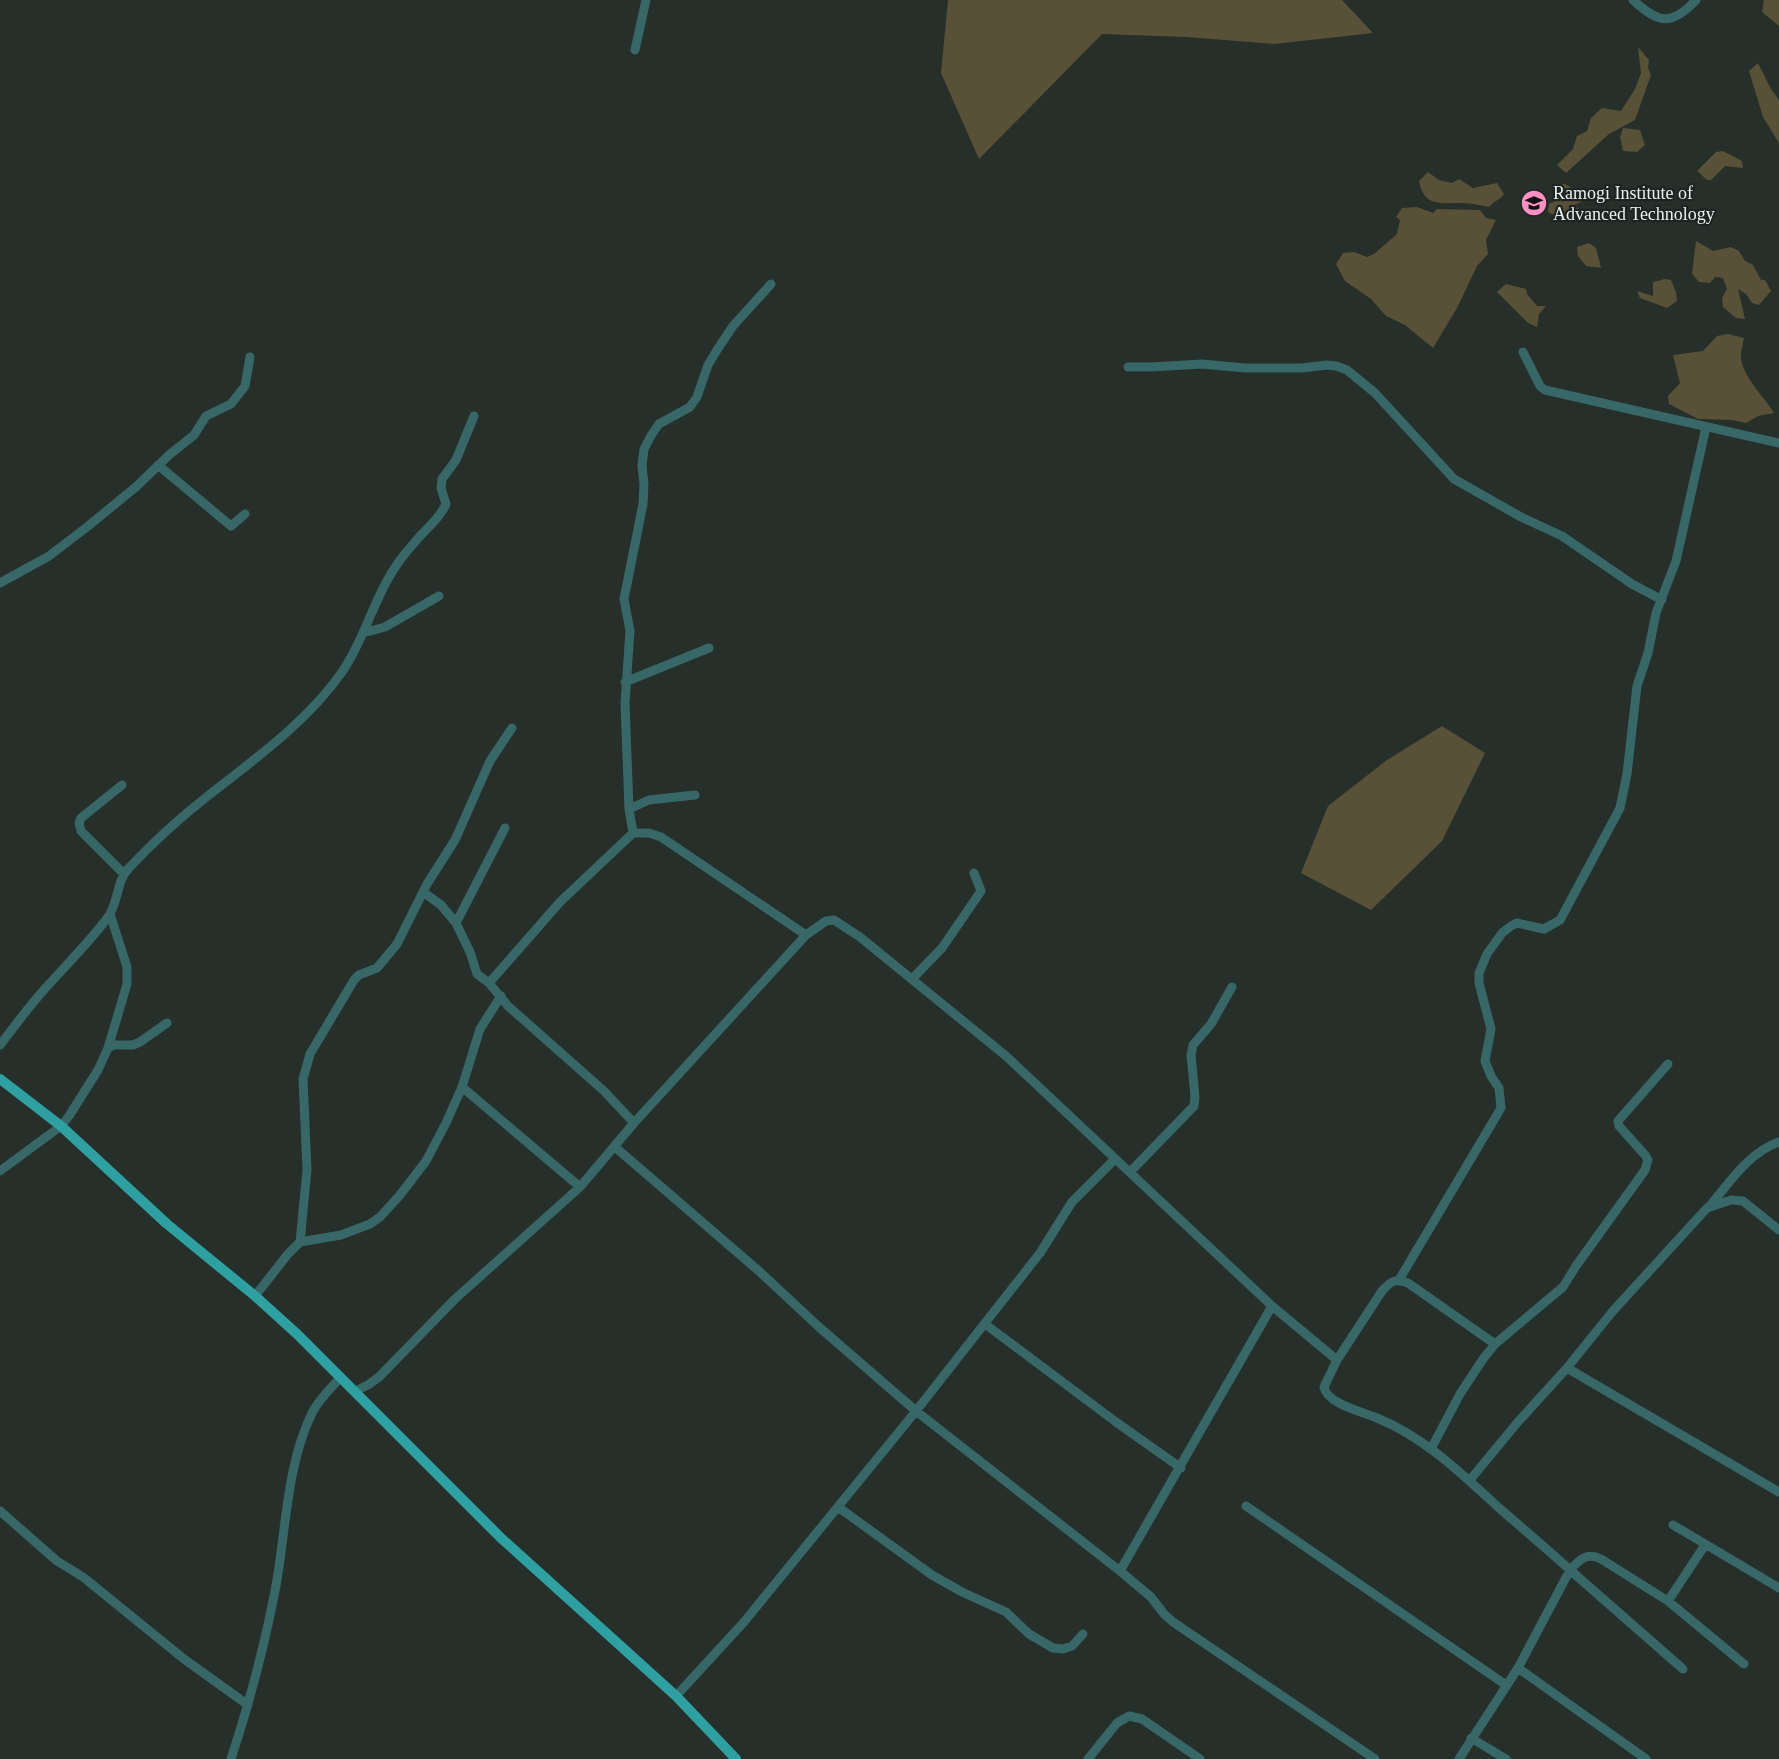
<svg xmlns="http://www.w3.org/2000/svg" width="1779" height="1759" viewBox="0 0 1779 1759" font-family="'Times New Roman',serif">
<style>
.green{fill:#595137}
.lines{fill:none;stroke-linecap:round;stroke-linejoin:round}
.minor{stroke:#386768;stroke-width:9}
.major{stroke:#2fa0a2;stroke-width:10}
.labels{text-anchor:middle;stroke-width:4.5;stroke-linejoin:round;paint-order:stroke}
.poi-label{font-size:18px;fill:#eaf0ed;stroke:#1c2521;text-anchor:start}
</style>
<rect width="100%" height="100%" fill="#262f2a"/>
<path class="green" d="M948,0H1342L1373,33L1274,44L1186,37L1102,34L979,159L941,73Z
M1764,0H1779V26L1762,12Z
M1638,47L1649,60L1648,68L1651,75L1635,120L1609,134L1566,173L1557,165L1573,149L1577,136L1587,131L1591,118L1602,108L1621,111L1635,89L1641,73Z
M1758,63L1771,89L1779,100V143L1763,117L1749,71Z
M1623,128L1640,130L1645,145L1637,152L1623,151L1620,137Z
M1723,151L1742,161L1743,168L1725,166L1711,180H1707L1697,171L1716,152Z
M1428,172L1439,180L1452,183L1459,179L1473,188L1497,183L1504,194C1500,200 1494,201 1489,207C1479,205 1470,203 1460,203C1440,203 1424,207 1419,181Z
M1565,184L1581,193V202L1574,205L1578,209L1581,220L1568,222L1548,212L1549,204L1557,200L1553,194L1554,185Z
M1417,207L1433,213L1437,209L1480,210L1486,218L1496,220L1486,240L1488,254L1477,266L1457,308L1433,348L1405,325L1386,316L1371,299L1345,281L1336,264L1343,253L1354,252L1367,257L1374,254L1397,234L1400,220L1396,217L1402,208Z
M1696,241L1713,251L1731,247L1739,251L1745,261L1753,265L1761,280H1765L1771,291L1759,305L1752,303L1746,294L1738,289L1745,319L1736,318L1723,307L1722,298L1727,289L1723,278L1715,277L1710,283L1699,282L1692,274Z
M1589,243L1596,248L1601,268L1586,266L1578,256L1577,247Z
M1665,279L1671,280L1676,292L1677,301L1667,308L1640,298L1637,291L1653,296V282Z
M1506,284L1526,289L1527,294L1537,306H1546L1539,314L1537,327L1528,323L1497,292Z
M1728,334L1744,338C1743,344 1741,350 1741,356C1741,376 1765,397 1774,413L1758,416L1746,423L1732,420L1698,419L1669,404L1668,396L1680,383L1673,355L1703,351L1717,336Z
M1442,726L1485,753L1442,841L1371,910L1301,873L1328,806L1387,760Z"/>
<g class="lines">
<path class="minor" d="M1633,0C1658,23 1671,27 1696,0
M635,50L646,0
M1523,352L1540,386L1545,390L1779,443
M1128,367H1151L1202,364L1245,368H1302L1327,365L1336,366L1347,370L1375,393L1454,479L1521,517L1562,536L1632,584L1662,600
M158,465L231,526L245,514
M0,583L49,556L87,527L137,486L169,455L194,435L206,416L231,404L245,386L250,357
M363,633L385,627L439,596
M625,682L709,648
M122,785L81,818L79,823L81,831L123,873
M629,809L649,800L695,795
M633,833L629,809L625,703L630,631L624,599L643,504L644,484L642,466L644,449L652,434L659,424L690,407L697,397L708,365L717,350L733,326L771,284
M423,892L441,905L456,923L470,952L477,974L489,983L508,1006L604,1091L634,1123
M456,923L505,828
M912,979L942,948L981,891L974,873
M489,983L560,902L633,833H649L661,837L806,935
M0,1045C14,1027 27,1009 42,992C64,967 88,944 108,917C119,902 116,881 129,868C154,841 181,817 209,795C256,758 307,722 342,672C362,643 371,609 388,579C395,566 405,553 415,542C425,529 439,520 446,504L441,488L442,479L456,460L474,416
M108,1048L127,984V967L110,914
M462,1087L580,1187
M615,1147L760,1272L819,1327L916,1411L1120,1571L1151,1597L1164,1614L1173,1622L1375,1759
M0,1171L61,1126L69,1116L98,1070L108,1048L114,1045H133L140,1042L167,1023
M1130,1172L1194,1106L1195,1097L1191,1055L1193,1045L1211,1024L1232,987
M1709,1207C1729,1183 1749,1152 1779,1142
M300,1242L307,1170L303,1079L310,1054L354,980L359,975L377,968L397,944L427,884L455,840L490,761L512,728
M1399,1280L1501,1108L1499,1088L1491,1076L1485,1061L1491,1029L1479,983V973L1487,954L1502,933L1511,926L1517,923L1544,929L1560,920L1620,808L1627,774L1637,686L1648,653L1656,613L1676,561L1706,427
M255,1296L288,1254L300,1242L341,1235L370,1224L380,1217L400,1195L426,1161L446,1123L462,1087L480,1029L501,996
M985,1324L1116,1422L1181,1468
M1567,1368L1779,1492
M355,1391L368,1385L379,1377L455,1299L580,1187L634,1123L806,935L826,921L834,920L860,937L1006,1056L1272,1306L1337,1360
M1431,1449L1460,1394L1483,1359L1495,1344L1563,1287L1576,1266L1645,1170L1648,1160L1645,1155L1619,1126L1618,1121L1668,1064
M1470,1480L1517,1423L1567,1368L1612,1312L1707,1208L1731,1200L1743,1201L1779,1230
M1246,1506L1506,1685
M838,1507L932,1575L962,1592L1006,1612L1029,1634L1053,1648L1063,1649L1072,1646L1083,1634
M0,1511L57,1561L83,1577L184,1659L248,1705
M1673,1525L1779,1588
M1120,1571L1272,1306
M1668,1601L1705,1545
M1518,1668L1646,1759
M1683,1669L1570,1570C1580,1559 1587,1552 1601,1559L1668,1601L1744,1664
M676,1696L744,1622L916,1411L1040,1253L1072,1202L1115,1159
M1471,1738L1506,1759
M231,1759C249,1704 264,1648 275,1591C286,1534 286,1466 312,1413C319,1399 330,1389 341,1377
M1088,1759L1117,1723L1129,1716L1142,1719L1200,1759
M1459,1759L1518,1668L1570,1570C1547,1549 1522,1528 1498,1507C1461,1473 1424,1437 1377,1418C1363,1412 1327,1404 1324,1387L1337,1360L1382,1291C1391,1281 1395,1278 1408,1283L1495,1344"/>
<path class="major" d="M0,1079L61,1126L167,1224L255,1296L297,1334L501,1538L676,1696L736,1759"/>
</g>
<defs>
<symbol id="university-disc" viewBox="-11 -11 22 22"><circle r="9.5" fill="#fc8fc3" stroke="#1c2521"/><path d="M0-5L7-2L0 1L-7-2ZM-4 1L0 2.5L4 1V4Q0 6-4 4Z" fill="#111"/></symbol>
</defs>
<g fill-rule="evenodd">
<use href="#university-disc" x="1519" y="188" width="30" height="30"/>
</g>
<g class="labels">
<g class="poi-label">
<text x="1553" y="199">Ramogi Institute of<tspan x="1553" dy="21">Advanced Technology</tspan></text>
</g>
</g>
</svg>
